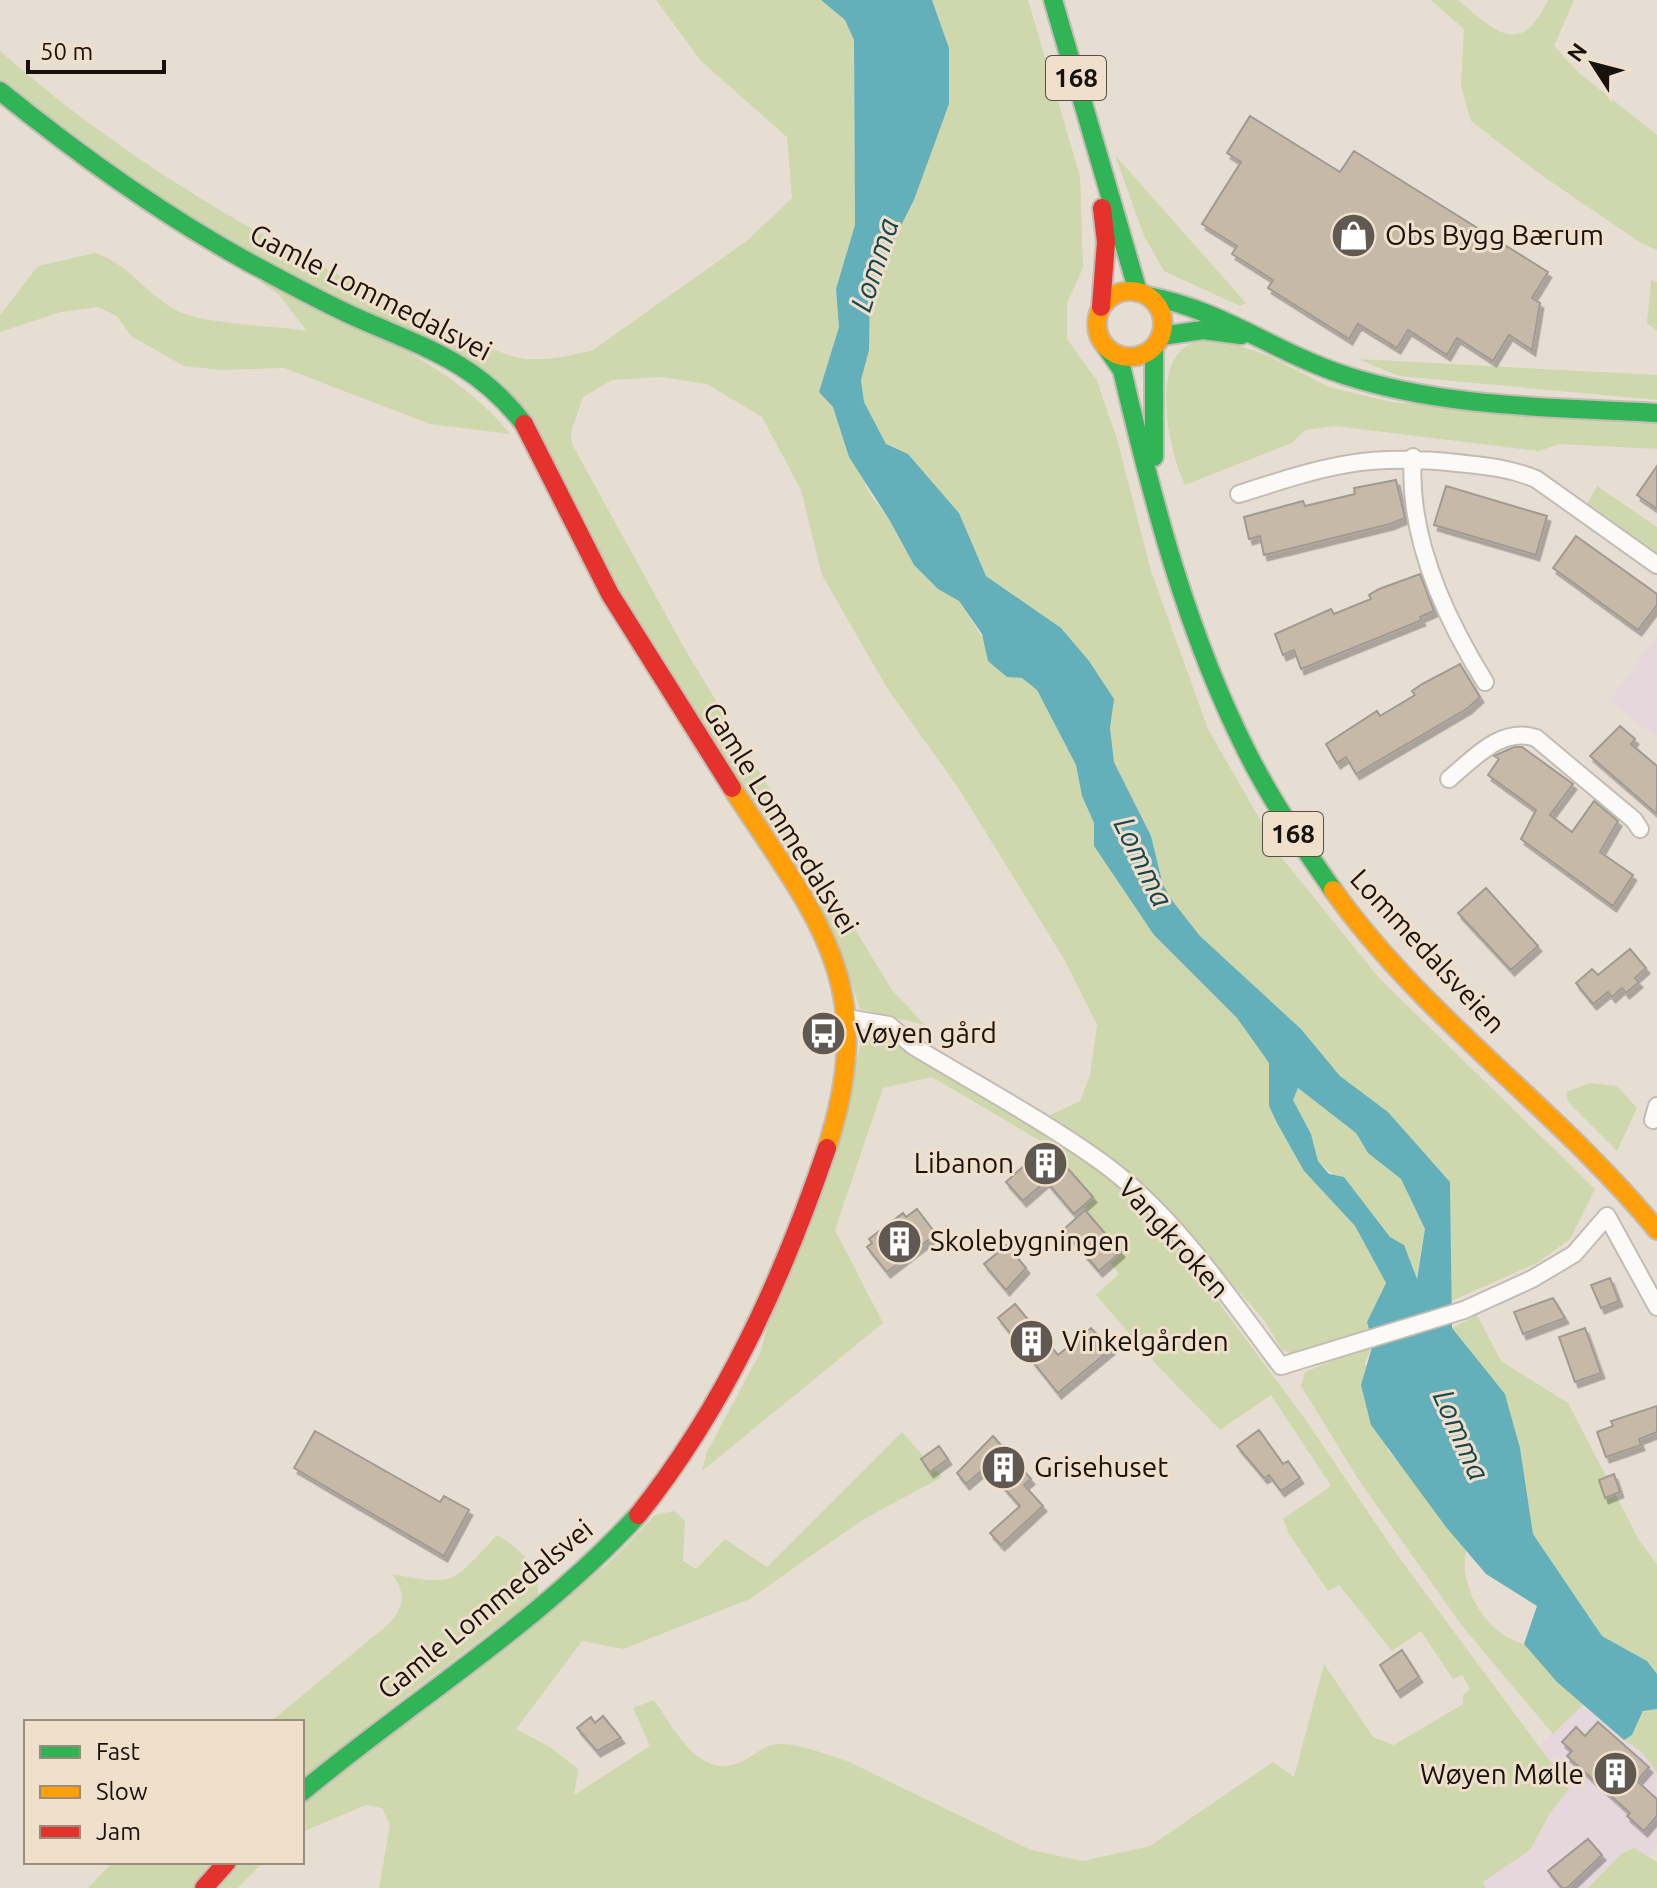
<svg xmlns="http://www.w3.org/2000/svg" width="1657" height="1888" viewBox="0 0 1657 1888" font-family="Ubuntu,sans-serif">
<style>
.education{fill:#e5d7db}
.green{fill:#ced8ac}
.water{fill:#63b0bb;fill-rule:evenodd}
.building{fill:#c6b9a7;stroke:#a19a92;stroke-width:2;filter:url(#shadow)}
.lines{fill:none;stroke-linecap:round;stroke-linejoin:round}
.street-casing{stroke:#c3bcb3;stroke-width:20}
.fast-casing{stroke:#c3bcb3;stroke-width:22}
.slow-casing{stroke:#c3bcb3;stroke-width:22}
.jam-casing{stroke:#c3bcb3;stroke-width:22}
.street{stroke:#fbfaf8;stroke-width:16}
.fast{stroke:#30b455;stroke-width:18}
.slow{stroke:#ff9f0a;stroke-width:18}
.jam{stroke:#e5322d;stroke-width:18}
.labels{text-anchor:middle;stroke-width:6;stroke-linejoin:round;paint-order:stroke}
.shield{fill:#efdfcb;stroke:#585045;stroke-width:2}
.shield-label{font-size:26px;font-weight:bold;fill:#17120b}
.poi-label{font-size:28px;fill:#17120b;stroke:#efdfcb;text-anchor:start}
.street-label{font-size:28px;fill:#17120b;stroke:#efdfcb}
.water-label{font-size:30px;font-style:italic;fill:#17474f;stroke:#efdfcb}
</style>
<defs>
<filter id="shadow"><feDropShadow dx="3.5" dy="5.5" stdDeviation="0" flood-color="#0004"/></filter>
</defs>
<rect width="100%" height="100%" fill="#e7ded3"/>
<path class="education" d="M1657,635V739L1610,700Z
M1584,1704L1595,1716L1642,1752L1655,1769L1657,1843L1650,1857L1634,1848L1622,1853L1588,1888H1486L1482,1882L1530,1850L1550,1813L1568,1789L1539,1746Z"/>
<path class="green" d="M656,0H821L845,20L854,40L855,225L836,289L839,327L819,392L833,407L869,493L890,521L914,565L938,589L959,601L1007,677L1022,678L1037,690L1076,765L1082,796L1094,823V846L1154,935L1237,1018L1269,1063V1106L1277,1123L1304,1171L1355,1226L1386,1283L1367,1322L1369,1330L1306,1352L1293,1354L1282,1350L1264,1320L1163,1206L1117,1162L1050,1115L1080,1101L1090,1075L1097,1025L1064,959L959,789L887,688L822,575L801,490L762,417L707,384L662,377L612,380L583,397L571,432L572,444L687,653L892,990L925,1025L860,1009L848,973L621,594L513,397L188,218L0,81V51C128,164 276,249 432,320C457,331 501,357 527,359C549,360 572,356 593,350L748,240L792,198L787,137L701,61Z
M932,0H1028L1080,176L1083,268L1067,303V339L1097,381L1117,439L1151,571L1208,729L1282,858L1380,979L1595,1189L1570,1239L1537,1263L1451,1301L1450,1182L1388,1112L1340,1076L1301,1029L1200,936L1174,903L1163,885L1151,836L1114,762L1110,728L1113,699L1089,661L1028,605L986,576L959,513L908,454L886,444L864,402L861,380L869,350L870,295L878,271L914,200L949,104V48Z
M1431,0H1458C1495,31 1520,59 1548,0H1574L1554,46L1579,73L1657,135V250L1641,243L1544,177L1471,121L1461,86L1464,29Z
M1115,155L1246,303L1240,306L1164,271L1144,236Z
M95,253C129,263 145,294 176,310C204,325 273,325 307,331L279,295L246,271C329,313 453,360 510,434L430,424L284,368L221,370L184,366L131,336L117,316L98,307L61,312L0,332V315L38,266Z
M1651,280L1657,282V331L1647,323Z
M1206,340L1229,342L1269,356L1329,387L1391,402L1657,424V449L1559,444L1539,451L1335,426L1305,430L1292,443L1185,485C1170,454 1150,367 1188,345C1193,342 1201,341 1206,340Z
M1358,359L1657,375V400L1399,376Z
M1597,486L1657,527V556L1586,506Z
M874,1032L891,1038L1083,1157L1160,1223L1305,1419L1395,1552L1552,1764L1569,1789L1550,1813L1530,1850L1483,1882L1486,1888H379L390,1825L382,1808L366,1805L302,1832V1805L338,1772L609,1563L655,1515L674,1511L685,1521L683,1561L696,1569L725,1539L767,1567L902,1432L942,1477L862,1520L750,1599L623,1649L582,1641L516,1729L550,1747L578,1769L574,1795L650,1746L633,1708L654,1700C674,1728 699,1781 741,1762C755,1756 764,1744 780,1744C801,1744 827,1755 847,1761L1031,1850L1083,1861L1150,1846L1273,1762L1294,1777L1324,1664L1373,1737L1394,1745L1463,1704V1695L1470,1689L1462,1675L1453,1679L1421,1631L1392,1651L1339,1585L1328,1591L1289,1534L1283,1519L1331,1486L1271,1395L1220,1430L1155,1363L1096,1295L1119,1274L1110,1262L1121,1252L1082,1207L1047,1145L932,1077L883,1088L835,1230L883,1323L702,1471L707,1452L761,1351L768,1322L834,1152L862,1039Z
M1590,1083L1617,1086L1637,1108L1617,1151L1568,1102L1566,1092Z
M1298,1088L1356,1133L1368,1153L1401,1179L1425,1229L1416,1280L1404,1245L1390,1237L1367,1207L1318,1161L1311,1134L1293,1100Z
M1477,1315L1501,1361L1568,1403L1639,1540L1657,1564V1674L1647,1661L1602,1636L1533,1534L1520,1448L1505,1394L1452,1328Z
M1373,1344L1365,1363L1388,1451L1409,1472L1466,1551C1459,1581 1479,1619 1505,1636C1512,1641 1521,1641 1527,1647C1546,1667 1563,1686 1584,1704L1553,1734L1463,1627L1360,1482L1301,1386L1305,1372Z
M497,1535C521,1549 540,1568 538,1596L393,1706L302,1782V1722H270L390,1623C405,1603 406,1595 392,1574C459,1587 452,1582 497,1535Z
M1657,1709V1773L1642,1752L1624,1740L1632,1735L1644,1711Z
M1634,1848L1657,1862V1888H1588L1622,1853Z
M113,1862H220L193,1888H88Z
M240,1862H263L238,1888H219Z"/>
<path class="water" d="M821,0H932L949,48V104L914,200L878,271L870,295L869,350L861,380L864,402L886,444L908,454L959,513L986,576L1061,628L1089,661L1114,699L1110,728L1114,762L1151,836L1163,885L1174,903L1200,936L1301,1029L1340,1076L1388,1112L1450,1182L1452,1328L1505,1394L1520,1448L1533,1534L1602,1636L1647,1661L1657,1674V1709L1643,1711L1632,1735L1624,1740L1557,1682L1524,1644L1537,1606L1486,1574L1446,1527L1371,1425L1361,1385L1373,1344L1367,1322L1386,1283L1355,1226L1304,1171L1277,1123L1269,1106V1063L1237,1018L1154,935L1094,846V823L1082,796L1076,765L1037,690L1022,678L1007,677L988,661L982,634L959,601L938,589L914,565L890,521L849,457L833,407L819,392L839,327L836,289L855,225L854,40L845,20ZM1298,1088L1356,1133L1368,1153L1401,1179L1425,1229L1417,1279L1404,1245L1390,1237L1344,1177L1329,1174L1318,1161L1311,1134L1293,1100Z"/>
<path class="building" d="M1250,116L1340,172L1354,151L1548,272L1532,298L1540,303L1532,350L1509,335L1493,361L1457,338L1447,355L1408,330L1397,348L1358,324L1349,339L1268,288L1273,280L1232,254L1237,246L1202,224L1241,162L1227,153Z
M1657,466V509L1637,495Z
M1396,480L1405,518L1390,524L1264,555L1260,536L1249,539L1244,517L1303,501L1305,506L1355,494L1354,488Z
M1446,486L1547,516L1536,555L1434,525Z
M1576,536L1657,594V605L1638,630L1553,568Z
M1420,574L1434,611L1420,617L1422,620L1301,669L1294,650L1283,655L1275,634L1331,609L1334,614L1371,599L1369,595L1379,589Z
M1460,664L1480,697L1468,708L1356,774L1346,757L1337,763L1326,744L1377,711L1380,716L1415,695L1412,691L1422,684Z
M1620,726L1635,739L1631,744L1657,766V814L1590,756Z
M1514,747H1522L1573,784L1550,815L1572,832L1594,801L1618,821L1600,852L1633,875L1613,906L1521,839L1536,810L1488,775L1499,759L1494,756Z
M1486,888L1538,946L1511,970L1458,913Z
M1630,949L1646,968L1635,978L1639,982L1626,993L1622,988L1612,997L1608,992L1593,1004L1576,983L1592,969L1598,975Z
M1047,1145L1093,1197L1074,1214L1046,1181L1023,1201L1006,1182Z
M917,1209L936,1234L887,1272L867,1247L872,1243L869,1239L903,1213L906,1217Z
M1085,1210L1121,1252L1099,1271L1063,1230Z
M1007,1245L1026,1268L1006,1290L984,1264Z
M1610,1278L1619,1301L1601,1308L1591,1285Z
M1553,1298L1565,1318L1523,1334L1514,1312Z
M1015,1304L1058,1355L1091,1328L1111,1349L1058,1393L998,1318Z
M1585,1328L1601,1373L1575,1382L1559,1337Z
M1657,1406V1432L1639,1439L1641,1445L1606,1457L1597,1432L1613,1426L1611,1421Z
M1259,1430L1283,1464L1288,1461L1300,1478L1281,1491L1269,1475L1264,1478L1237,1446Z
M315,1431L440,1502L444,1496L469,1510L444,1556L294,1468Z
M993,1436L1031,1479L1024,1485L1043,1506L1001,1545L990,1533L1020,1506L986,1467L966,1484L957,1473Z
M939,1446L948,1459L930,1472L921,1459Z
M1614,1474L1620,1492L1605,1498L1599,1480Z
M1402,1650L1419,1677L1397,1692L1380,1665Z
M603,1716L621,1738L597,1751L577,1728L591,1717L595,1723Z
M1598,1722L1649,1767L1637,1781L1657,1799V1816L1644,1831L1627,1816L1630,1813L1567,1756L1572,1751L1562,1742L1576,1727L1585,1736Z
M1588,1839L1602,1855L1567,1888H1562L1548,1871Z"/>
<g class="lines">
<defs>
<path id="street" d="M1413,457C1407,536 1444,616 1485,682
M1239,494C1326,466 1365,453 1457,463C1485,466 1510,468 1536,479L1657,565
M1449,779C1474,758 1502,726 1536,738L1634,820L1640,829
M847,1018L889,1025L913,1046C976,1084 1041,1119 1100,1161C1174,1214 1227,1295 1281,1366L1464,1310L1532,1279L1574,1254L1607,1216L1657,1307
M1653,1120L1657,1106"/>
<path id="fast" d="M1053,0L1138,292
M0,91C79,155 161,214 250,263C284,281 318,300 353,316C422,347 476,361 524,424
M1148,296C1220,309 1276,353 1344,375C1445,408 1553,407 1657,413
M1161,336L1203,330L1241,335
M1106,347L1122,370C1153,502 1187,635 1249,756C1273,803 1303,847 1333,890
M1154,347V457
M302,1792C414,1699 539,1623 638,1515"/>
<path id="slow" d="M1097 324a33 33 0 1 1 66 0a33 33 0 1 1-66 0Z
M732,788C818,920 880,983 827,1148
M1333,890C1424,1018 1558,1109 1657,1230"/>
<path id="jam" d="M1101,307L1106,242L1102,208
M524,424L610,594L732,788
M638,1515C725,1406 782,1280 827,1148
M204,1888L227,1862"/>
</defs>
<use href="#street" class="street-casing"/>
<use href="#fast" class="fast-casing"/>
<use href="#slow" class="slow-casing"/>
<use href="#jam" class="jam-casing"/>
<use href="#street" class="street"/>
<use href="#fast" class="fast"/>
<use href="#slow" class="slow"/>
<use href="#jam" class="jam"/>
</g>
<defs>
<symbol id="shop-disc" viewBox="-11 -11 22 22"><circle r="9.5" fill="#605951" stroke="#efdfcb"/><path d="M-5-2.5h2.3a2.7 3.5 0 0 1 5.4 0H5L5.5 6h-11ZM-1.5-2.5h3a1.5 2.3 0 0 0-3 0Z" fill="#fff"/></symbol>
<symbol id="bus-disc" viewBox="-11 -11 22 22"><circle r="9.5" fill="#605951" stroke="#efdfcb"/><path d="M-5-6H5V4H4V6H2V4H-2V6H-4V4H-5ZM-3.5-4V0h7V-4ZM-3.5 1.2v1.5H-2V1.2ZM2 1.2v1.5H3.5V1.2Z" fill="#fff"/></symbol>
<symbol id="building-disc" viewBox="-11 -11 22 22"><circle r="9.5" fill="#605951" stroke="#efdfcb"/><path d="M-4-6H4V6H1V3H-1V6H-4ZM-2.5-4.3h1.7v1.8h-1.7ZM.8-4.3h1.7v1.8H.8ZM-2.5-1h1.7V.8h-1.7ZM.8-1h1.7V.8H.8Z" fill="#fff"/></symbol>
</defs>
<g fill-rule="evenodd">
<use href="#shop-disc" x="1328" y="210" width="51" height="51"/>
<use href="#bus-disc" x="798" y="1008" width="51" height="51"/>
<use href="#building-disc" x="1020" y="1138" width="51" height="51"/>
<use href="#building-disc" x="874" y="1216" width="51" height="51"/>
<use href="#building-disc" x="1006" y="1316" width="51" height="51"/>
<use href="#building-disc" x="978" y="1442" width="51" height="51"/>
<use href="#building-disc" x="1590" y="1748" width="51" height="51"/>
</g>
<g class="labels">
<g class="shield">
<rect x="1046" y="56" width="60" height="44" rx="6"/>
<rect x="1263" y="812" width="60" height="44" rx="6"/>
</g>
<g class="shield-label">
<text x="1076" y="87">168</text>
<text x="1293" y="843">168</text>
</g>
<g class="poi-label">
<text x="1385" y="245">Obs Bygg Bærum</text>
<text x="855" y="1043">Vøyen gård</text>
<text x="1014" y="1173" text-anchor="end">Libanon</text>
<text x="930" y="1251">Skolebygningen</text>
<text x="1062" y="1351">Vinkelgården</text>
<text x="1034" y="1477">Grisehuset</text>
<text x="1584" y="1784" text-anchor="end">Wøyen Mølle</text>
</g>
<g class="street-label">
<text transform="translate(371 292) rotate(27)" y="10">Gamle Lommedalsvei</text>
<text transform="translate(781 818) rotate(58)" y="10">Gamle Lommedalsvei</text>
<text transform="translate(1428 951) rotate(47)" y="10">Lommedalsveien</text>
<text transform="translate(1174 1238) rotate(48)" y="10">Vangkroken</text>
<text transform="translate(485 1609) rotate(-39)" y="10">Gamle Lommedalsvei</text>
</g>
<g class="water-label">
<text transform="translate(875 265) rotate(-72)" y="10">Lomma</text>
<text transform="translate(1143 862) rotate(64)" y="10">Lomma</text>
<text transform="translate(1461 1435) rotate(66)" y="10">Lomma</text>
</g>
</g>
<rect x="24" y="1720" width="280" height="144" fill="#efdfcb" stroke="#998d7e" stroke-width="2"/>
<rect x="40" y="1746" width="40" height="12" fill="#30b455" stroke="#998d7e" stroke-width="2"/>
<text x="96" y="1760" font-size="24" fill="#17120b">Fast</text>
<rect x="40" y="1786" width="40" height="12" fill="#ff9f0a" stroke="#998d7e" stroke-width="2"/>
<text x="96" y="1800" font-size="24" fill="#17120b">Slow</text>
<rect x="40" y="1826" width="40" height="12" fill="#e5322d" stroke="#998d7e" stroke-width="2"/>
<text x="96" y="1840" font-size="24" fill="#17120b">Jam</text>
<g transform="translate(1593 64) rotate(306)" stroke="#efdfcb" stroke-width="6" paint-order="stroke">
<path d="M0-6L14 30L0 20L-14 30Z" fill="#17120b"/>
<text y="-12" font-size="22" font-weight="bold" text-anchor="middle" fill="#17120b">N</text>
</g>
<path d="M28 60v12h136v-12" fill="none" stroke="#17120b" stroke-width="4"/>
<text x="40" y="60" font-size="24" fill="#17120b" stroke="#efdfcb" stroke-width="6" paint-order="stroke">50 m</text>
</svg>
